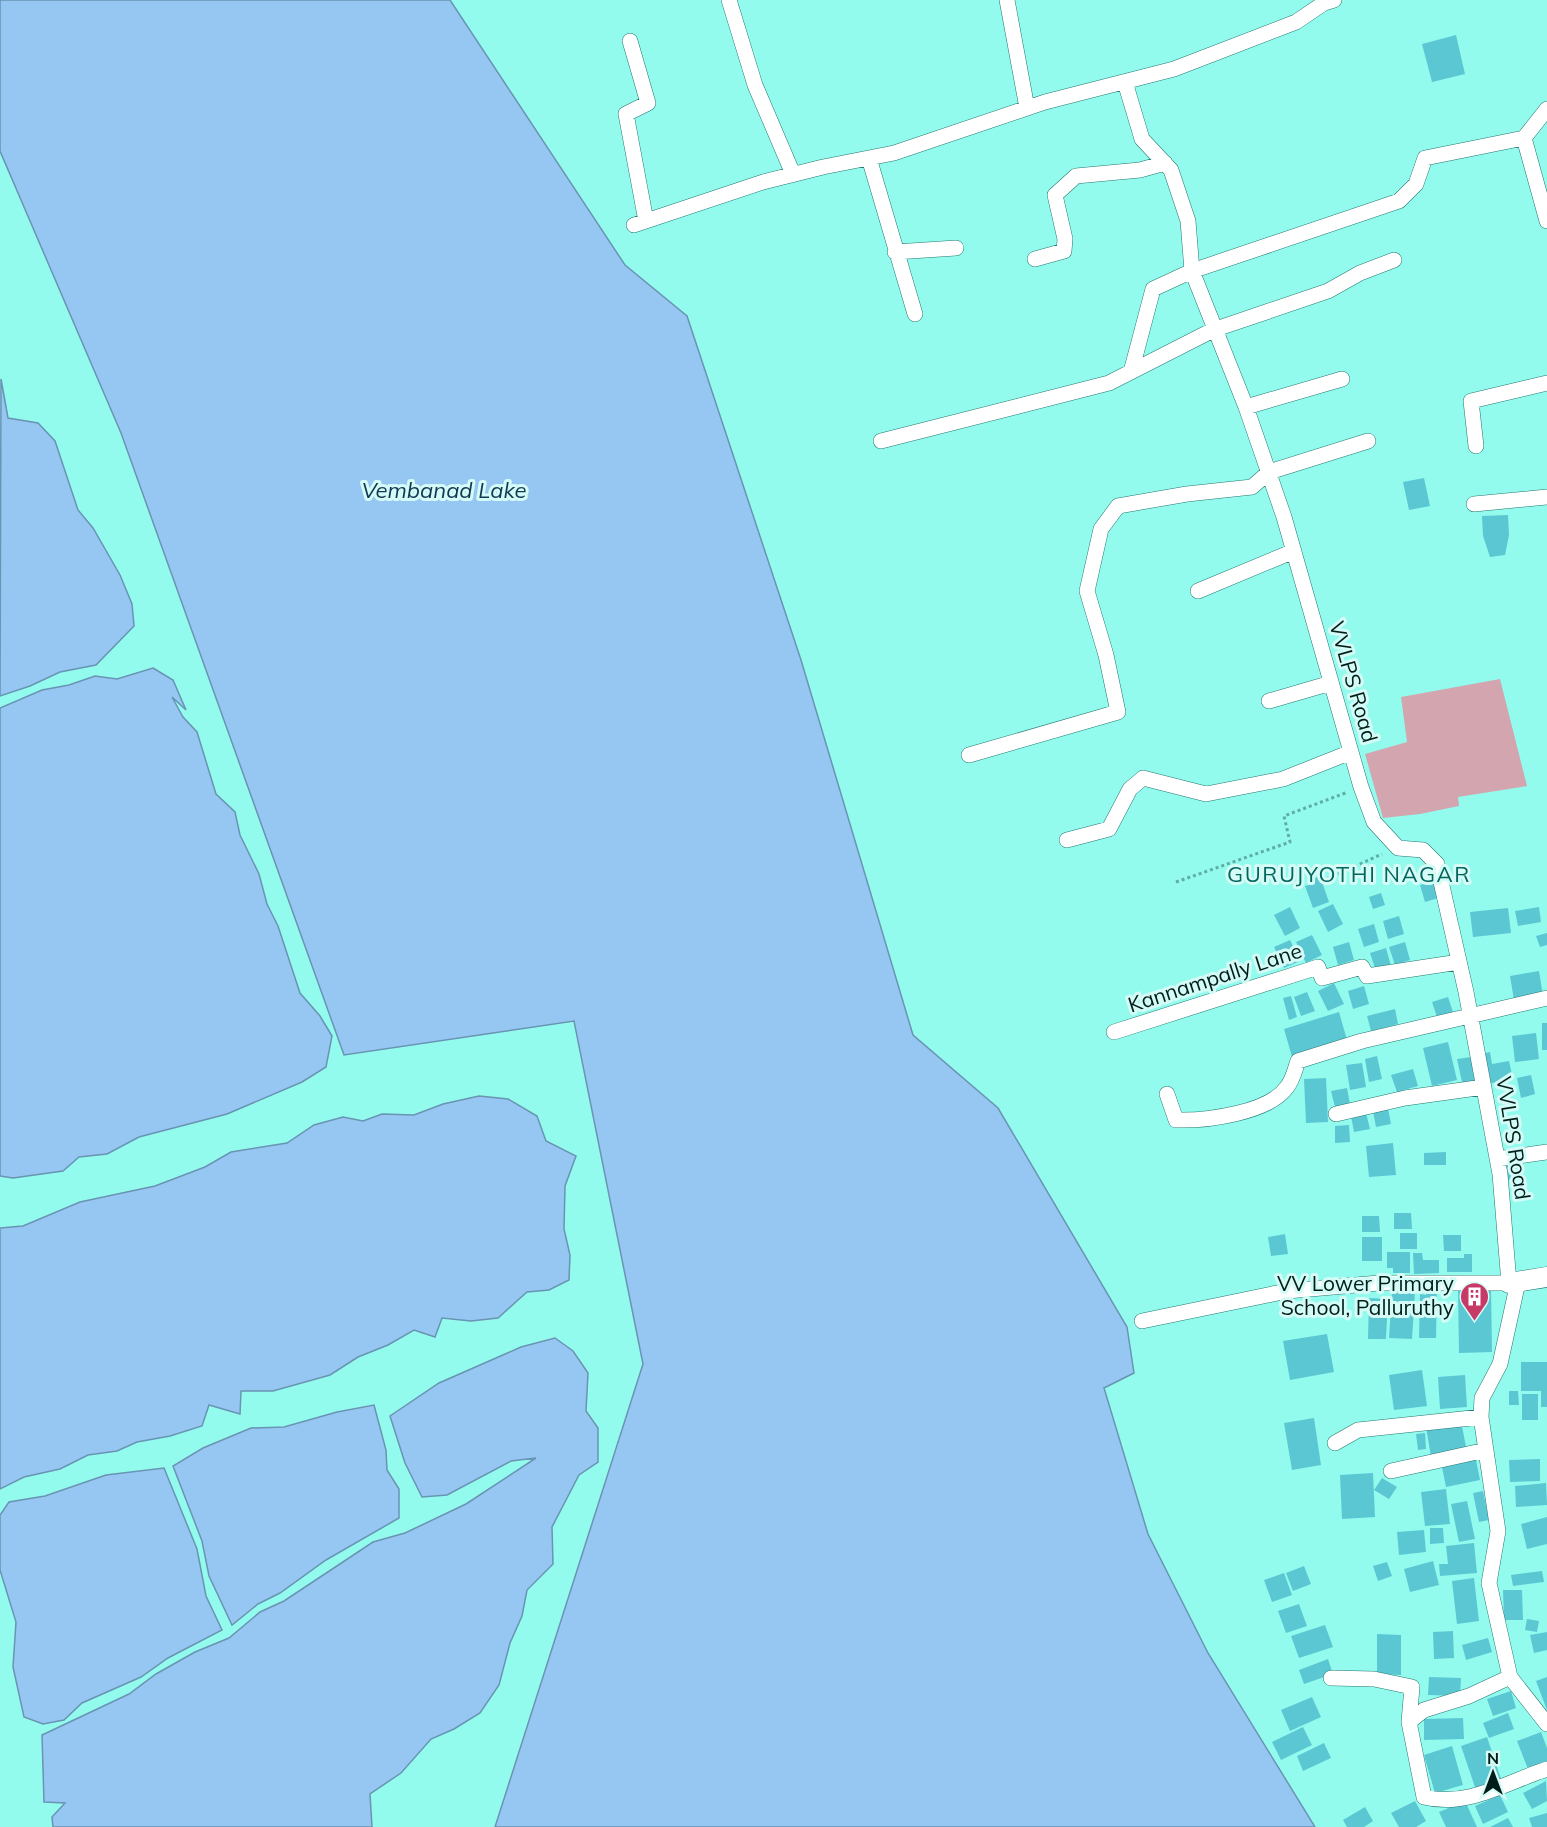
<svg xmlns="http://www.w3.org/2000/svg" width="1547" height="1827" viewBox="0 0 1547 1827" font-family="Mulish,sans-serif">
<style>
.green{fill:#d3a6af}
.water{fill:#96c7f3;stroke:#6994b2;stroke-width:1.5}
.building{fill:#5bc7d3}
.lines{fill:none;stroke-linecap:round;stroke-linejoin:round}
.minor-casing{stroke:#247870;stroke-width:16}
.tertiary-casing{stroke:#247870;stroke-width:21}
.path{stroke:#5fada4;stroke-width:3;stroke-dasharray:3 3;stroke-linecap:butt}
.minor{stroke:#fff;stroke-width:15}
.tertiary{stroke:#fff;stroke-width:20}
.labels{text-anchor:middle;stroke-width:6;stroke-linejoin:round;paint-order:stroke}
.street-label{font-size:21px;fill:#001d1a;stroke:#d5fbf6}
.poi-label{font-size:21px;fill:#001d1a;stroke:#d5fbf6;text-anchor:end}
.water-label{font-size:22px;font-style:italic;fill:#133855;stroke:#d5fbf6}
.neighbourhood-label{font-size:22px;letter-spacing:1.5px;fill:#03655e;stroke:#d5fbf6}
</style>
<rect width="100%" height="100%" fill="#92fbee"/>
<path class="green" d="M1500,679L1527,786L1458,797L1459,806L1420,814L1383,818L1365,754L1407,742L1401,697Z"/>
<path class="water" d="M0,0H450L625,265L687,316L801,660L913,1035L998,1108L1127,1327L1134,1373L1104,1388L1148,1534L1208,1653L1315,1827H495L643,1364L574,1021L344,1055L121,433L0,151Z
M1,379L8,418L38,423L55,441L78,510L93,528L120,575L132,604L134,626L96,665L60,672L30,686L0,696Z
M153,668L173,680L186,710L172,697L183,717L197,732L216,794L235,812L240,835L259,874L267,904L278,926L300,993L320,1016L332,1036L326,1067L302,1082L227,1114L139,1137L107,1154L79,1157L63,1171L13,1178L0,1176V708L42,690L69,685L95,676L117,679Z
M479,1096L508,1099L537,1116L546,1141L576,1156L565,1186L564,1229L570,1255L569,1280L549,1290L527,1292L498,1318L471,1321L442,1318L435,1337L414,1330L388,1345L358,1357L330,1375L273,1391H241L240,1414L209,1405L202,1426L170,1436L137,1442L117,1451L88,1455L60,1469L24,1477L0,1489V1228L23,1226L80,1202L155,1186L205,1167L231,1152L287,1143L314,1125L343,1117L363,1121L382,1114L414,1115L443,1104Z
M555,1338L573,1351L588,1373L586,1411L598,1428V1462L579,1475L552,1527L553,1564L527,1590L522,1616L510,1643L499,1685L480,1713L454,1729L431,1739L401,1773L370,1794L372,1827H53L52,1817L65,1803L44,1802L42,1735L129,1694L156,1674L195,1652L229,1638L260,1612L284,1601L373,1542L405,1533L466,1504L536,1458L511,1461L447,1495L422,1497L405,1463L390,1416L439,1383L521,1347Z
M374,1405L386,1450L387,1470L399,1489V1518L326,1560L280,1593L258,1604L232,1625L209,1576L202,1541L173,1466L203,1448L251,1428L284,1427L337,1412Z
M164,1468L197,1549L206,1596L222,1630L168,1658L141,1677L82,1703L64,1720L43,1724L24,1717L13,1667L16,1622L0,1570V1515L9,1502L45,1496L106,1475Z"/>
<path class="building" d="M1456,35L1465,74L1432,82L1422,44Z
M1424,478L1430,506L1409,510L1403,482Z
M1508,515L1509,535L1505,555L1490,557L1483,536L1482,516Z
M1320,876L1329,902L1313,908L1305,886L1312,884L1310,880Z
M1437,881L1442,897L1425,902L1420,885Z
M1381,893L1385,905L1373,909L1369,897Z
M1333,904L1343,924L1328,932L1318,911Z
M1290,907L1300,928L1285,936L1274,915Z
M1539,907L1541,922L1518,926L1515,911Z
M1508,908L1511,933L1473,937L1470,912Z
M1399,916L1404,934L1388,939L1383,921Z
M1374,924L1379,942L1364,947L1358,929Z
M1547,933V945L1540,947L1536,936Z
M1312,935L1322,955L1306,963L1296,942Z
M1290,940L1300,961L1284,968L1274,947Z
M1349,942L1354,960L1338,965L1333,947Z
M1405,942L1410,960L1395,965L1389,947Z
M1386,948L1391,966L1376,971L1370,953Z
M1539,971L1543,996L1514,1000L1510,976Z
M1334,983L1344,1004L1328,1011L1318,991Z
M1364,986L1369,1004L1353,1009L1348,991Z
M1307,992L1315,1011L1301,1016L1294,997Z
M1291,996L1297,1017L1289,1020L1283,998Z
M1448,997L1454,1015L1438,1020L1432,1002Z
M1395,1009L1398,1024L1371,1031L1367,1016Z
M1339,1012L1347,1040L1292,1057L1284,1029Z
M1542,1023H1547V1050H1542Z
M1536,1033L1539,1059L1515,1062L1512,1036Z
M1448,1042L1457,1080L1432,1086L1423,1048Z
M1490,1052L1492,1064L1509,1061L1513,1079L1487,1084L1482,1054Z
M1377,1056L1382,1079L1369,1082L1365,1059Z
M1471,1057L1477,1084L1463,1087L1457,1059Z
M1362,1063L1366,1087L1350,1090L1346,1065Z
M1413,1069L1418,1086L1397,1092L1391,1075Z
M1531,1075L1535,1094L1521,1098L1517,1078Z
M1326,1078L1328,1122L1306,1123L1304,1079Z
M1347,1088L1350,1104L1335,1107L1331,1091Z
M1388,1108L1391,1124L1376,1127L1373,1111Z
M1366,1113L1370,1129L1354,1132L1351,1116Z
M1349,1125L1350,1142L1335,1143V1126Z
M1393,1143L1396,1175L1369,1177L1366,1146Z
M1446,1152V1165H1424V1153Z
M1522,1164L1523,1178L1507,1180L1505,1166Z
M1394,1213H1411L1412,1229H1394Z
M1362,1216H1379L1380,1232H1362Z
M1400,1233H1417V1249H1400Z
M1285,1234L1288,1254L1271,1256L1268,1237Z
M1443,1235H1461V1251H1444Z
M1362,1237H1382V1261H1362Z
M1387,1252H1410V1273H1393V1268H1387Z
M1413,1253H1422L1423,1260H1439V1273L1414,1274Z
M1464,1254H1472V1272H1447V1258H1464Z
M1427,1287H1437L1436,1338H1419L1420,1294L1426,1295Z
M1491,1289L1492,1352L1459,1353L1458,1290Z
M1392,1291L1415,1292L1412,1339L1389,1338Z
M1369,1298L1388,1299L1386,1339H1368Z
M1327,1334L1334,1372L1290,1380L1283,1341Z
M1521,1362H1547V1407H1541V1391H1521Z
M1422,1370L1427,1406L1394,1410L1389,1375Z
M1465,1375L1467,1407L1440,1409L1438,1377Z
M1509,1391H1518L1519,1405H1509Z
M1522,1394H1538V1420H1522Z
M1314,1418L1321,1465L1292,1470L1284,1423Z
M1461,1421L1467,1452L1431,1457L1426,1427Z
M1425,1433L1426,1449L1418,1450L1416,1434Z
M1475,1455L1480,1480L1446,1487L1441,1462Z
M1540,1459V1481L1510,1482L1509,1460Z
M1373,1473L1375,1517L1342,1519L1340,1475Z
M1382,1478L1397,1487L1389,1499L1374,1490Z
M1546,1483L1547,1505L1516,1507L1515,1486Z
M1446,1489L1450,1524L1425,1526L1421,1492Z
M1483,1491L1489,1520L1479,1522L1473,1493Z
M1467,1501L1475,1539L1459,1542L1451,1504Z
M1547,1517V1544L1527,1549L1521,1524Z
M1430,1528H1443L1444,1543L1430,1544Z
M1424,1530L1426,1552L1399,1555L1397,1532Z
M1474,1543L1477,1573L1440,1576L1439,1564H1448L1446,1546Z
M1433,1561L1439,1585L1410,1592L1404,1569Z
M1387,1562L1392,1576L1378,1581L1373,1566Z
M1304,1566L1311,1584L1293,1591L1286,1573Z
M1542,1571L1544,1582L1513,1586L1511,1575Z
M1284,1573L1292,1595L1272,1602L1264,1580Z
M1474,1578L1479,1621L1457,1624L1452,1581Z
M1503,1590H1522L1523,1620H1504Z
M1299,1604L1307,1626L1286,1633L1278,1611Z
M1527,1619L1539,1621L1537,1632L1525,1630Z
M1325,1625L1333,1647L1299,1658L1291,1636Z
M1453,1631L1454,1658L1434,1659L1433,1632Z
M1547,1632V1650L1534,1653L1530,1635Z
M1377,1634L1401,1635V1675L1377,1674Z
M1488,1638L1492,1652L1466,1660L1462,1645Z
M1328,1659L1333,1674L1304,1684L1299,1670Z
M1429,1677L1461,1678L1460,1696L1428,1695Z
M1547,1677V1710L1536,1681Z
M1511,1691L1516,1708L1493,1716L1487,1699Z
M1312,1697L1321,1717L1290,1731L1281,1710Z
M1508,1713L1514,1729L1489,1738L1483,1723Z
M1463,1718L1464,1739L1424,1740V1719Z
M1303,1727L1312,1745L1281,1760L1272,1742Z
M1541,1732L1547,1748V1762L1528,1769L1517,1741Z
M1487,1737L1502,1782L1476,1790L1461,1746Z
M1324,1743L1331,1758L1303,1771L1297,1756Z
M1452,1746L1463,1785L1435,1793L1424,1755Z
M1546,1781L1547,1801L1532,1809L1523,1793Z
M1500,1795L1508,1812L1483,1824L1475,1806Z
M1415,1801L1426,1821L1416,1827H1399L1391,1813Z
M1465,1801L1477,1827H1446L1439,1812Z
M1365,1807L1373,1821L1364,1827H1347L1343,1820Z
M1547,1813V1827H1532L1529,1818Z
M1508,1818L1513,1827H1490Z"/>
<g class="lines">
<defs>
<path id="minor" d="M729,0L755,85L793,174
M1007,0L1027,108
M630,41L648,103L626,114L646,221
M1125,82L1142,139L1171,170L1188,221L1192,271L1246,407L1284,517L1361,787L1374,822L1398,848L1423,850L1437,864L1466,992L1500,1174L1509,1283H1379L1287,1291L1142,1321
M1524,138L1547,221
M869,158L915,314
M634,225L763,182L823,167L894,153L1045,102L1174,69L1296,22L1324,3L1334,0
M895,252L956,248
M1035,259L1064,251L1065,239L1055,195L1076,176L1140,170L1165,163
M1131,372L1153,289L1192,271L1399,201L1416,184L1425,158L1524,138L1547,109
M1246,407L1342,379
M881,441L1109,383L1213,330L1328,291L1360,273L1394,260
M1476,446L1471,401L1547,383
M1474,504L1547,497
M1198,591L1294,551
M1269,701L1331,683
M969,755L1118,712L1106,655L1087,591L1101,529L1118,506L1187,494L1252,487L1269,472L1368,441
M1067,840L1109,829L1130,789L1143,778L1206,794L1283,779L1351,752
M1114,1032L1318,967L1322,978L1362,967L1367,976L1459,962
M1167,1094L1176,1120C1206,1121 1269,1113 1287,1087C1293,1080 1295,1069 1298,1061L1362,1041L1547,998
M1336,1114L1405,1098L1484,1087
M1497,1159L1547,1152
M1518,1282L1500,1364L1482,1398L1481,1417L1498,1531L1489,1583L1510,1677L1547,1724
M1335,1443L1358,1430L1481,1417
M1391,1471L1486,1450
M1510,1677L1469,1696L1424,1710L1409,1722L1424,1797C1467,1808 1507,1782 1547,1769
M1331,1678L1374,1679L1412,1687L1409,1722"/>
<path id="tertiary" d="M1509,1283L1547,1277"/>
</defs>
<use href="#minor" class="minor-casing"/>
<use href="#tertiary" class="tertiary-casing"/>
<path class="path" d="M1327,879L1382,854
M1176,882L1290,842L1284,816L1348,792"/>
<use href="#minor" class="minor"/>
<use href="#tertiary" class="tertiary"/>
</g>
<defs>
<symbol id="building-pin" viewBox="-11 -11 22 30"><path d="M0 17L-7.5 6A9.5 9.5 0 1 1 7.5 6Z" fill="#c73967" stroke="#d5fbf6"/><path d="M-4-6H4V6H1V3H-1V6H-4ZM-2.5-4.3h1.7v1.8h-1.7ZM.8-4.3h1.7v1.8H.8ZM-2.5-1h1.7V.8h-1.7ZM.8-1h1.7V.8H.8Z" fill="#fff"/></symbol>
</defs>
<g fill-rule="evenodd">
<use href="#building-pin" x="1458" y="1280" width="33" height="45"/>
</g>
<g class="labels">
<g class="street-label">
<text transform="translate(1353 682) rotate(74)" y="7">VVLPS Road</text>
<text transform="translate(1215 978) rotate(-18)" y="7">Kannampally Lane</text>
<text transform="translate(1513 1138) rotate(81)" y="7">VVLPS Road</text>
</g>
<g class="poi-label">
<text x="1454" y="1291">VV Lower Primary<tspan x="1454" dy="24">School, Palluruthy</tspan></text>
</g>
<g class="water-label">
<text x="444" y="498">Vembanad Lake</text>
</g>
<g class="neighbourhood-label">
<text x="1349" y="882">GURUJYOTHI NAGAR</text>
</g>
</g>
<g transform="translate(1493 1773)" stroke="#d5fbf6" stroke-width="4.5" paint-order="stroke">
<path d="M0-4.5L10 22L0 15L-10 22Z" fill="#001d1a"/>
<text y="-9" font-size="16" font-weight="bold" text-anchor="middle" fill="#001d1a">N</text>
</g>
</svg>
